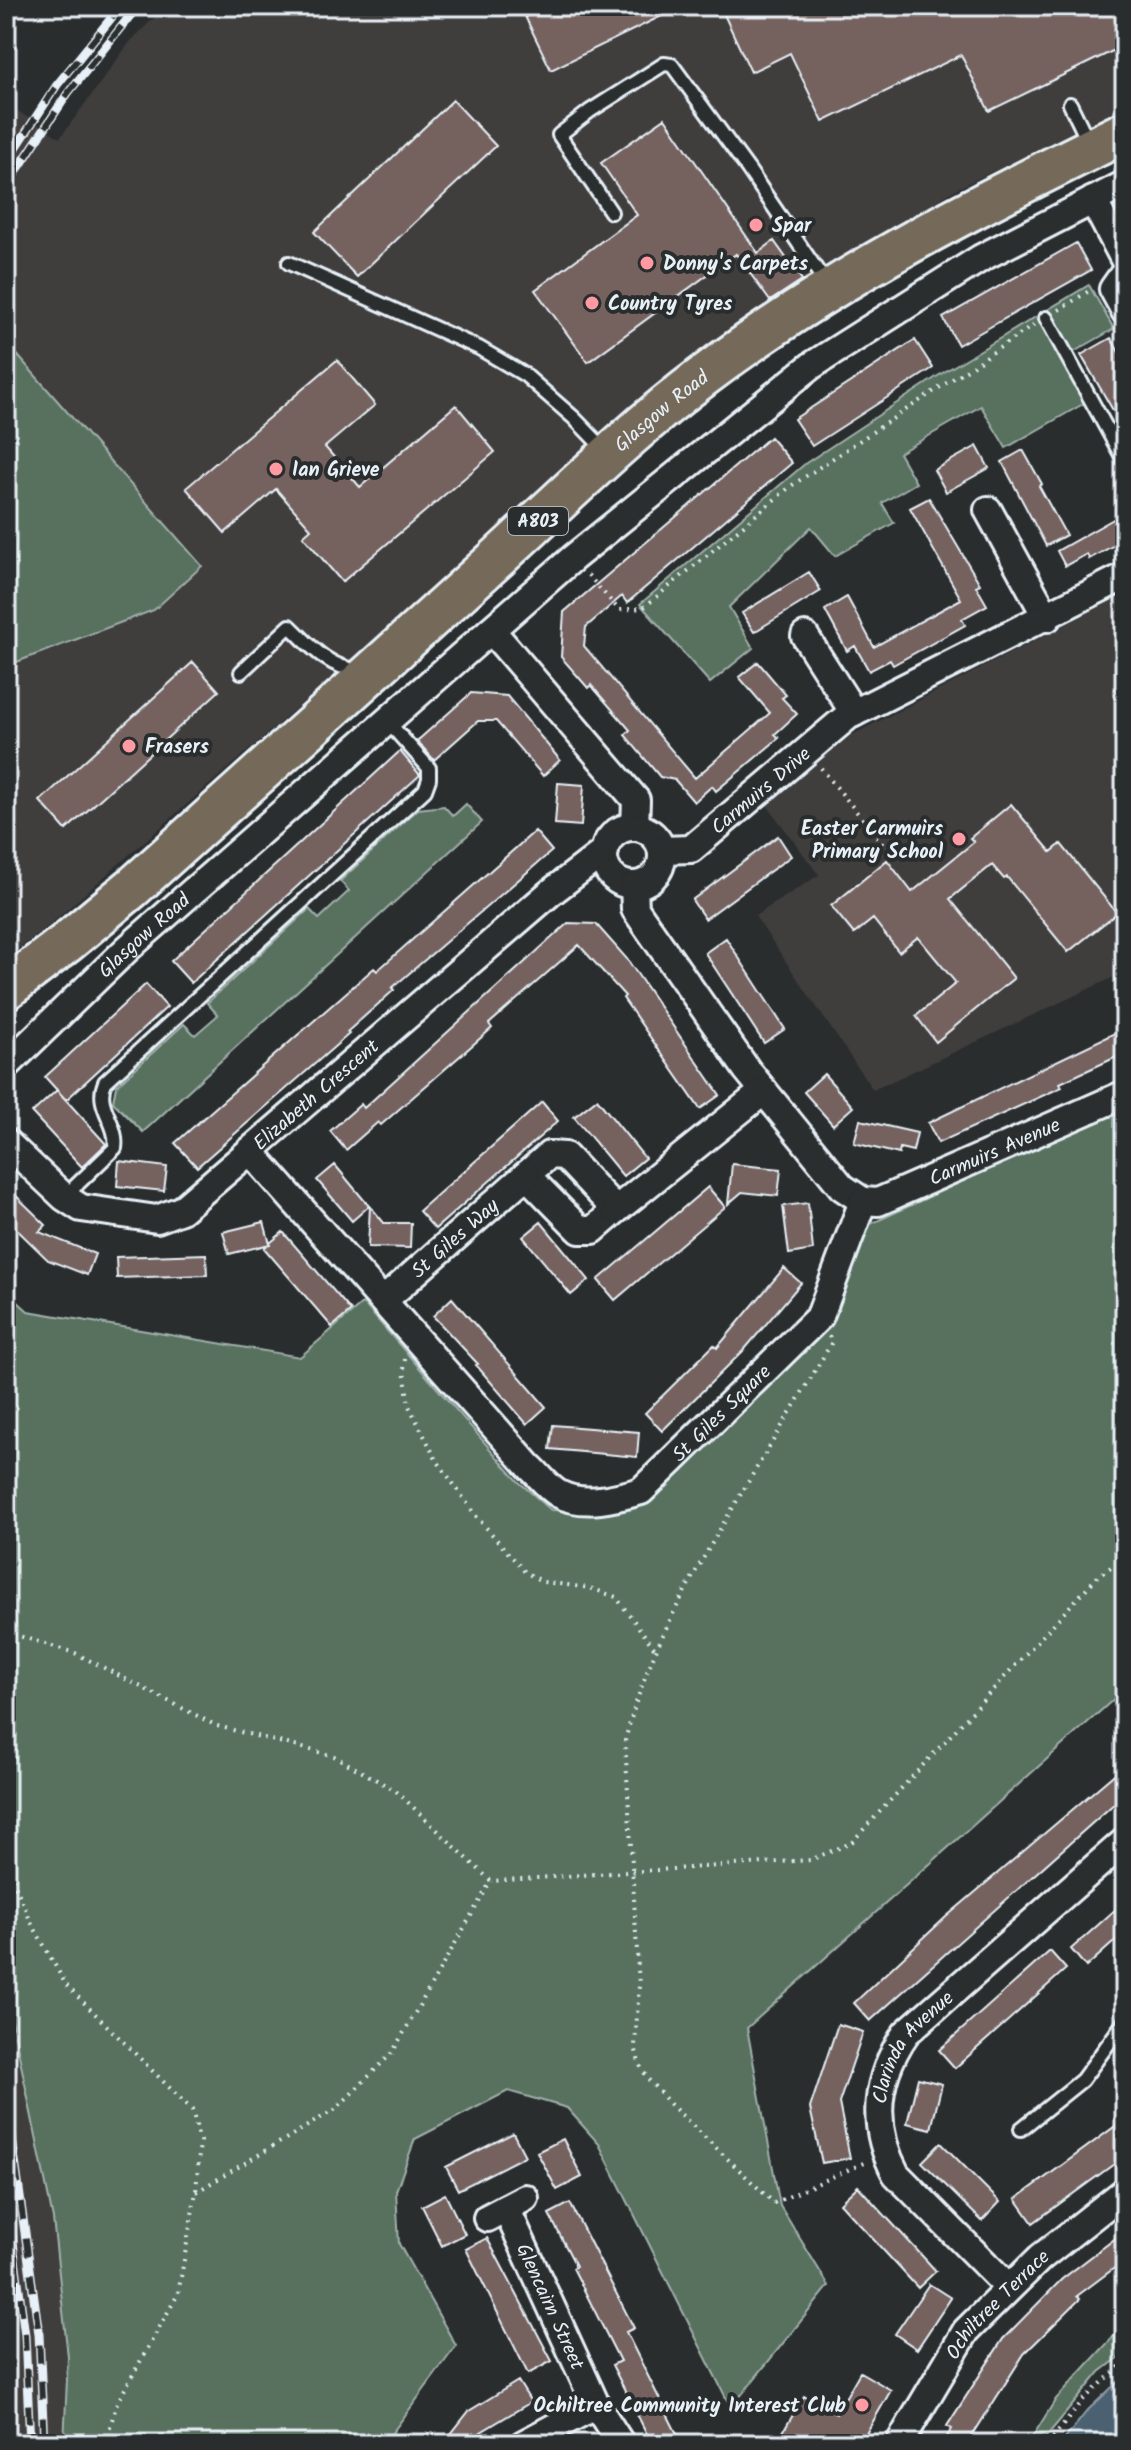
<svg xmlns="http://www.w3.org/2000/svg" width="1131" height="2450" viewBox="0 0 1131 2450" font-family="Kalam,sans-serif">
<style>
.built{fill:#403d3d}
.green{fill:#58715f;stroke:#a0b1ac;stroke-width:2}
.water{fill:#4b616f;stroke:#8a9ba6;stroke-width:2}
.building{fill:#75625f;stroke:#e8f1f8;stroke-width:2}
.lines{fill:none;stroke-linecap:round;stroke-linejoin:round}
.lane-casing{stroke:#e8f1f8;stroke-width:18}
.street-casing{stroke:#e8f1f8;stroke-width:32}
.primary-casing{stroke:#e8f1f8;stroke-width:46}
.path{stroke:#e8f1f8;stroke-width:4;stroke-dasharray:2 6;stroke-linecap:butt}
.lane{stroke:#2a2d2e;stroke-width:12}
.street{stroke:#2a2d2e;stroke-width:26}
.primary{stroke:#746a5a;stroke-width:40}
.rail-casing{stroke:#e8f1f8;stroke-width:9}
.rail{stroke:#2a2d2e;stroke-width:6;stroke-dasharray:18;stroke-linecap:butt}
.poi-dot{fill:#ff9aa2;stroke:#2a2d2e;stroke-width:3}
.labels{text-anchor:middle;stroke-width:8;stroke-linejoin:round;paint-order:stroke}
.shield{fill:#2a2d2e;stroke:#afb6bb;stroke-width:2}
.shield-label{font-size:18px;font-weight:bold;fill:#e8f1f8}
.poi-label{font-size:20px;font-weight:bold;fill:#e8f1f8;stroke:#2a2d2e;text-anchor:start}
.street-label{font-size:20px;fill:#e8f1f8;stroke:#2a2d2e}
</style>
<rect width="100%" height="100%" fill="#2a2d2e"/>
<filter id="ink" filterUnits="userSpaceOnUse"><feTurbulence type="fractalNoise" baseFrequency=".0125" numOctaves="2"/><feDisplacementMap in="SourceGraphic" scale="16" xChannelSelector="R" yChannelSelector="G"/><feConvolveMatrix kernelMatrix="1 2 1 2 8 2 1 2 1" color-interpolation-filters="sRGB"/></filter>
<g filter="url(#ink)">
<path class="built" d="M166,6H1125V108L958,188L774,300L684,368L46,928L6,958V666L154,610L202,566L6,342V113L11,107L60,138L130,42Z
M1125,594V972L873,1090L755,916L819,875L766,804L852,735Z
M6,1992L53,2219L68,2357L64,2444H6Z"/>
<path class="green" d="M1089,285L1114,329L1072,353L1097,396L1006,448L981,406L899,453L916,483L882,503L894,523L835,556L811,527L729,607L753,648L710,683L640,604L806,463L944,372Z
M6,342L202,566L154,610L6,666Z
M466,804L482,822L143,1132L113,1102L116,1086L184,1024L195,1035L218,1015L207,1003L309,909L319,919L349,891L340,881L418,809L444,806L453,816Z
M1115,1110L1125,1124V1689L747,2028L780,2206L829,2286L731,2408L599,2144L567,2108L508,2091L415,2139L396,2191L399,2244L456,2346L384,2444H64L68,2357L53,2219L6,1992V1291L28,1311L300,1357L363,1303L519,1482L551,1510L586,1512L637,1504L829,1319L862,1228Z
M1125,2324V2353L1100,2372L1040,2444H1028L1056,2399Z"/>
<path class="water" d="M1125,2375V2444H1061L1087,2411Z"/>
<path class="building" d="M520,6H682L551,70Z
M720,6H1125V45L989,111L961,55L823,122L790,53L751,72Z
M453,100L496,146L357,277L314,232Z
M665,118L758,253L774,241L802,280L770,301L736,254L588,362L535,290L637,215L601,163Z
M1076,243L1091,270L958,345L943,318Z
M1111,338L1125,363V431L1081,355Z
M915,340L933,368L812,446L794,419Z
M337,360L375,405L325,447L360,487L456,405L495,452L342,582L303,536L311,529L276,489L225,533L186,488Z
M770,437L792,463L627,603L622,596L586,627L584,646L695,778L770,713L739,677L758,662L786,695L782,698L797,714L775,734L779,738L716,791L712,786L694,802L675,780L660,777L625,735L630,730L591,685L588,688L561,657L564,612Z
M977,446L989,468L946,492L934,470Z
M1023,450L1042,484L1039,486L1066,535L1046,546L1002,462Z
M929,498L980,584L976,586L987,605L962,619L965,625L893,665L890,660L869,671L855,646L847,651L825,610L847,597L874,647L961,599L910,508Z
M1117,517L1125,531V539L1089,559L1087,554L1065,566L1057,551Z
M809,572L821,591L754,632L742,613Z
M193,662L219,691L66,830L40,801Z
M471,693L507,696L560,760L543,776L496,721H478L434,760L417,741Z
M400,751L420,775L191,983L171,961Z
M558,783L584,785L581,826L555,824Z
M1011,804L1051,852L1061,844L1117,913L1068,952L1007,877L1004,879L992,865L950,899L1014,978L936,1042L916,1016L956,983L918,937L899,952L873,919L854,934L831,906L887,860L912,892L974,842L970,838Z
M535,831L552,851L392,988L394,990L347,1032L349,1034L197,1167L175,1143L374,968L377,971Z
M778,836L791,856L705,919L692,900Z
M568,923L596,924L627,959L720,1095L700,1109L623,998L625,996L579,945L489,1024L492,1028L381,1125L378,1122L346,1150L330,1131L361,1104L364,1108Z
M726,938L785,1029L764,1043L705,953Z
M146,984L167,1007L66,1100L45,1077Z
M1125,1028V1053L1060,1083L1062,1087L938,1143L928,1123Z
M824,1074L853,1107L833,1125L804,1092Z
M57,1090L106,1144L82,1167L32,1113Z
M597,1099L645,1158L623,1176L574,1117Z
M542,1102L558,1121L435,1229L419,1211Z
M860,1120L917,1133L913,1151L900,1148L899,1154L854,1143Z
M119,1161L167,1167L164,1191L117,1186Z
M732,1164L781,1169L778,1196L742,1192L728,1204Z
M335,1165L369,1206L352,1221L317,1180Z
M6,1186L46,1225L39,1232L95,1254L87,1275L48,1260L6,1219Z
M708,1187L725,1207L615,1300L598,1280Z
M808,1203L813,1250L789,1254L783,1206Z
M370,1206L384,1223H411L410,1248L368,1247Z
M264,1222L270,1244L229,1254L223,1232Z
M541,1222L589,1280L571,1295L523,1237Z
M283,1232L351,1311L332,1327L264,1248Z
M206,1254L207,1275L117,1278L116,1257Z
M784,1268L801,1283L745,1349L662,1431L645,1413L714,1345L717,1348Z
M452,1298L546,1407L527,1424L476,1365L478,1364L433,1316Z
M553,1425L639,1432L637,1457L550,1449Z
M1125,1765V1794L870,2021L854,2003L946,1917Z
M1125,1901V1932L1086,1967L1071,1949Z
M1050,1951L1066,1969L955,2068L939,2050Z
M838,2024L863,2032L839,2103L850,2158L822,2163L810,2108Z
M918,2078L942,2084L931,2129L907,2123Z
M1125,2119V2156L1033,2223L1016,2199Z
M513,2133L525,2156L458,2190L446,2167Z
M563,2139L582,2177L557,2190L537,2152Z
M941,2143L1000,2202L982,2221L922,2162Z
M858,2186L936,2271L918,2288L840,2203Z
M445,2194L465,2234L442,2246L422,2206Z
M570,2203L634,2328L626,2332L682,2444H652L612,2365L620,2361L573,2268L576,2266L549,2214Z
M1125,2231V2260L1077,2296L1080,2299L1024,2354L967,2444H942L952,2429L947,2426L1003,2339L1062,2279Z
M487,2238L552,2361L528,2374L466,2249Z
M929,2284L951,2298L917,2349L895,2334Z
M860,2372L891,2390L860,2444H776L804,2396L836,2414Z
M518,2381L531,2402L481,2432L472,2444H443L469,2411Z"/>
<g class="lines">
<defs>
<path id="lane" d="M1070,104L1090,145
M611,212L559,135L590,111L664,64L672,65L748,169L827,285
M289,263L479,348L525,375L574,418L605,450
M1046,318L1125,462
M241,672L290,626C311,647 329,668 360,671
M64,1197L115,1148C119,1123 94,1107 105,1082L425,790L429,779V768L387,721
M1021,2129L1082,2080L1125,2021"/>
<g id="street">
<path d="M1093,200L1125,261"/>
<path d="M1125,272L1113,289L1125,311"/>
<path d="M988,510L1047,618"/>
<path d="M491,630L636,800L635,827"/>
<path d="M805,636L854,713"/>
<circle cx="633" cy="856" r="29"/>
<path id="s1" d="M662,850L691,849L848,716L1125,576"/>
<path d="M634,886L635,909L747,1070L842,1187L863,1201"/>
<path id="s2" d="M6,1066L127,949L573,558L811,366L981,258L1125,184"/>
<path id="s3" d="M6,1142L64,1197L81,1208L157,1219L181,1210L550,893L605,851"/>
<path id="s4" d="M250,1151L530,1467C539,1475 548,1488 559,1494C584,1507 616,1498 641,1491L820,1316L863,1201"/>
<path d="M549,1155L565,1156L616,1210L593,1230H580L526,1175Z"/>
<path id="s5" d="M863,1201L878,1202L1125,1094"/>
<path d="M616,1210L764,1091"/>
<path id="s6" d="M384,1300L526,1175"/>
<path id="s7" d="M506,2208L596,2405L621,2444"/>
<path d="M487,2218L525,2198"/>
<path id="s8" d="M1008,2287L896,2174C870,2126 875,2078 906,2033L1125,1841"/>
<path d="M523,2444L596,2405"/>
<path id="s9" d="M899,2444L966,2331L1040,2258L1125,2191"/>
</g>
<g id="primary">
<path id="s10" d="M6,989L66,943L132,888C253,780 372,672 492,563C562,499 630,431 705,375C834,277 980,203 1125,132"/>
</g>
</defs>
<use href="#lane" class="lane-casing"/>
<use href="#street" class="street-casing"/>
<use href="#primary" class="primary-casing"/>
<path class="path" d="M1059,310L1092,289
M588,575L619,610L643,608L791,486L1034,325
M821,768L886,848
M829,1336L832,1342C801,1395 769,1447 738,1499C690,1580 648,1649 625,1741L639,1986L635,2046L639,2063L647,2078L671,2105L774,2203L868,2161
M405,1359L404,1370L409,1406L436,1459L476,1516L525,1572L543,1582L590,1588L616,1597L655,1649
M6,1632L75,1653L217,1726L334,1756L396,1791L491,1881L810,1860L851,1843L1097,1577L1125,1557
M6,1864L30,1920L66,1985L192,2110L200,2141L196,2192L178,2294L117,2403L105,2444
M196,2192L336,2109L392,2053L491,1881
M1048,2444L1084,2399L1125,2362"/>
<use href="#lane" class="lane"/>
<use href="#street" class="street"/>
<use href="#primary" class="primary"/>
<defs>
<path id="rail" d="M6,163L57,85L121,6
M6,187L68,93L138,6
M6,2095L39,2334L44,2444
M6,2190L25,2335L30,2444"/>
</defs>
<use href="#rail" class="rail-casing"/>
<use href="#rail" class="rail"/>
</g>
</g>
<g class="poi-dot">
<circle cx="756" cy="225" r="8"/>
<circle cx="647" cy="263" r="8"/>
<circle cx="592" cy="303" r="8"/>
<circle cx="276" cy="469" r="8"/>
<circle cx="129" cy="746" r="8"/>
<circle cx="959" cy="839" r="8"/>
<circle cx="862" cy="2405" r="8"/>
</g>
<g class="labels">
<rect class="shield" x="508" y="507" width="60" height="28" rx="6"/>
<g class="shield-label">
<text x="538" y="527">A803</text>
</g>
<g class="poi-label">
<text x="772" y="232">Spar</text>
<text x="663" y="270">Donny's Carpets</text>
<text x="608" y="310">Country Tyres</text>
<text x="292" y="476">Ian Grieve</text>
<text x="145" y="753">Frasers</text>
<text x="943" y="835" text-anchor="end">Easter Carmuirs<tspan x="943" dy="23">Primary School</tspan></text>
<text x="846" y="2412" text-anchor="end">Ochiltree Community Interest Club</text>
</g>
<g class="street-label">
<text dy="7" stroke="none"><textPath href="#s10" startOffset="874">Glasgow Road</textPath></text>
<text dy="7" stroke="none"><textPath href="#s1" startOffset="120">Carmuirs Drive</textPath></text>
<text dy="7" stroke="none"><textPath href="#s2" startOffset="190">Glasgow Road</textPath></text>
<text dy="7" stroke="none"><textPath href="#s3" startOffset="380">Elizabeth Crescent</textPath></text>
<text dy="7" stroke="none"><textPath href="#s5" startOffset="142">Carmuirs Avenue</textPath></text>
<text dy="7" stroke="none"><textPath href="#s6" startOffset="94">St Giles Way</textPath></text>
<text dy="7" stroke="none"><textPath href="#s4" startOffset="658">St Giles Square</textPath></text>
<text dy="7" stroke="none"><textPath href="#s8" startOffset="300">Clarinda Avenue</textPath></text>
<text dy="7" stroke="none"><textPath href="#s7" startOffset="108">Glencairn Street</textPath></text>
<text dy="7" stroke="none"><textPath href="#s9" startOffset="172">Ochiltree Terrace</textPath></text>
</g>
</g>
<rect width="1131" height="2450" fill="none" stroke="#2a2d2e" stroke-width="32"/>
<rect x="16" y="16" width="1099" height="2418" fill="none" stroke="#e8f1f8" stroke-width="3" filter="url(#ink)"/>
</svg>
